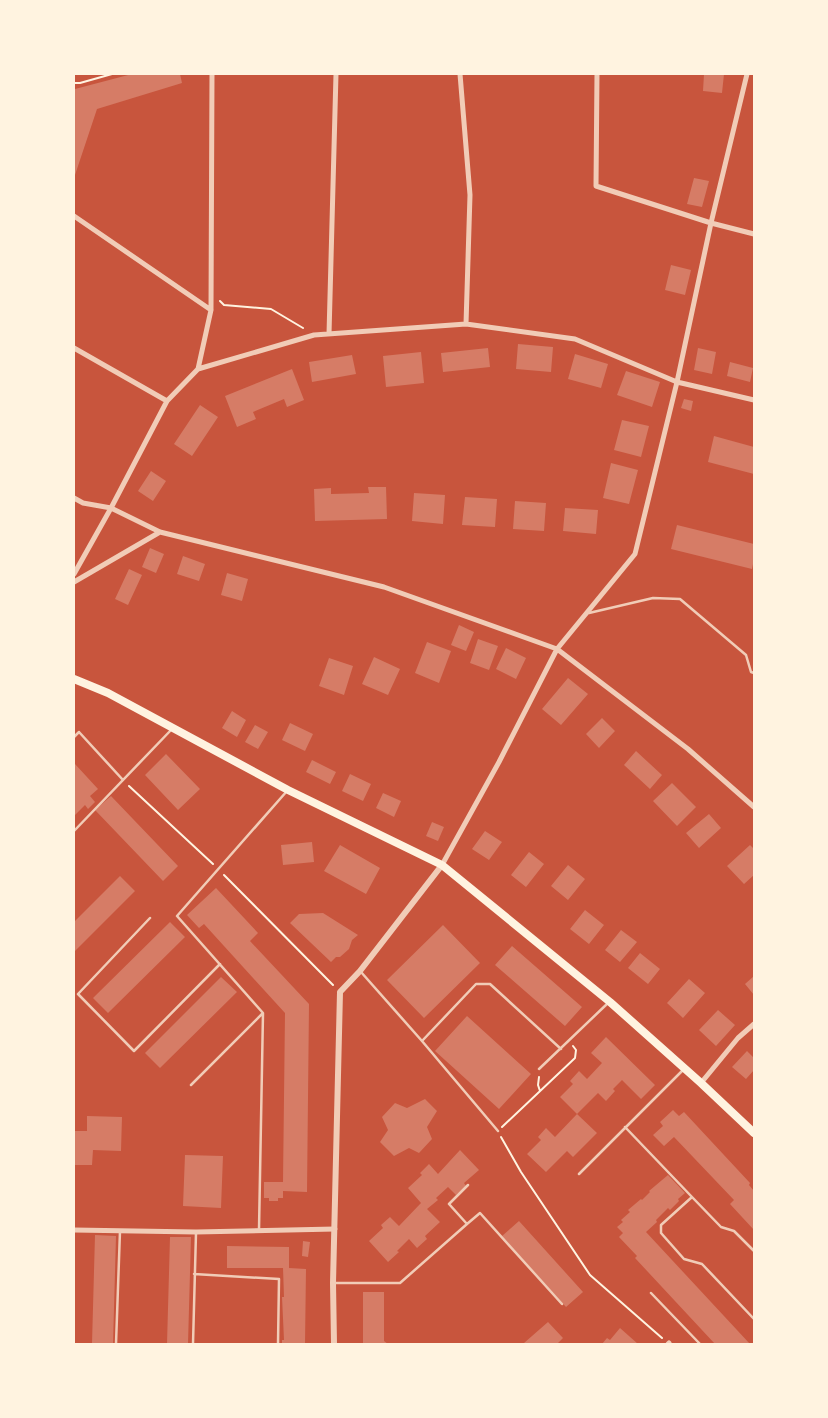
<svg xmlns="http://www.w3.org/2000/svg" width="828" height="1418" viewBox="0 0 828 1418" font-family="'Fira Sans',sans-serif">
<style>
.building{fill:#d67c66}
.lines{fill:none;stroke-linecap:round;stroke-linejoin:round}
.path{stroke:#fff3e0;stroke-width:2}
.service{stroke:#f1ccb7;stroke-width:2.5}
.minor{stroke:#f1ccb7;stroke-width:5}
.tertiary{stroke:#f1ccb7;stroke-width:6}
.secondary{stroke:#fff3e0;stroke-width:8}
</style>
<rect width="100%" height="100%" fill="#c8553d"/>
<path class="building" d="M132,74H180L182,83L97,109L75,175L74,174L75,89Z
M704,74H724L722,93L703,91Z
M694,178L709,181L702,207L687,204Z
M671,265L691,270L685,295L665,290Z
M518,344L553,347L551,372L516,369Z
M488,348L490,367L443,372L441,353Z
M698,348L716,352L712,374L694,370Z
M421,352L424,383L386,387L383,356Z
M575,354L608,364L601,388L568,379Z
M352,355L356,374L312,382L309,362Z
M730,362L753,368L750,382L727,376Z
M292,369L304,400L287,407L284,399L253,412L256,419L237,427L225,396Z
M626,371L660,382L652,407L617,395Z
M684,399L693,401L691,411L681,408Z
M200,405L218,417L192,456L174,444Z
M622,420L649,426L641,457L614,450Z
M714,436L754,447V474L708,462Z
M611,463L638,470L629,504L603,498Z
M151,471L166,481L153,501L138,491Z
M368,487H386L387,519L315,521L314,489L331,488V494L369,493Z
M414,493L445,495L443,524L412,521Z
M465,497L497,499L495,527L462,525Z
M515,501L546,503L544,531L513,529Z
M565,508L598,510L596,534L563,531Z
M677,525L754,544V559L752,569L671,549Z
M150,548L164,554L156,573L142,567Z
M183,556L205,564L199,581L177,574Z
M129,569L142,575L128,605L115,599Z
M227,573L248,579L242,601L221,595Z
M459,625L474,632L466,651L451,645Z
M478,639L498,646L489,670L470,663Z
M427,642L451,651L439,683L415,673Z
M506,648L526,658L516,679L496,669Z
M374,657L400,669L388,695L362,684Z
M329,658L353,666L344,695L319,686Z
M568,678L588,694L561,725L542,709Z
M232,711L246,720L237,737L222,728Z
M602,718L615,731L599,748L586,734Z
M290,723L313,734L305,751L282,740Z
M255,725L268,732L258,749L245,742Z
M636,751L662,775L650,789L624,765Z
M166,754L200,789L178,810L145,775Z
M312,760L336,772L330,784L306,772Z
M75,764L98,789L90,796L95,802L88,809L85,805L74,816Z
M350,774L371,784L363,801L342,791Z
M672,783L696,807L677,826L653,801Z
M383,793L401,801L394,817L376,808Z
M111,796L178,866L163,881L95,810Z
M709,814L721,828L699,848L686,833Z
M432,822L444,827L438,841L426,836Z
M485,831L502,842L489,860L472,849Z
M312,842L314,862L283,865L281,845Z
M340,845L380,868L366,894L324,871Z
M750,845L754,849V875L744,884L727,866Z
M529,852L544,864L526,887L511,875Z
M568,865L585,879L568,900L551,886Z
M120,876L135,891L74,952V922Z
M216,888L258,933L250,941L309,1004L307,1192L283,1191V1198H278V1201H269V1198H264V1182H283L285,1013L204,924L199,928L187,915Z
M585,910L604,925L589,944L570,929Z
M323,913L358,935L352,940L349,949L340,957H336L331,962L290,923L299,914Z
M170,922L185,937L108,1013L93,998Z
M443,925L480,963L424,1018L387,980Z
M621,930L637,942L620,962L605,950Z
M512,946L582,1007L565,1026L495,965Z
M640,953L660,969L648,984L628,968Z
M754,976V995L745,984Z
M221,977L237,992L160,1068L145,1053Z
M689,979L705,993L683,1018L667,1003Z
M718,1010L735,1025L716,1046L699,1030Z
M467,1016L531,1074L499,1109L435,1051Z
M606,1037L655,1085L641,1099L622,1080L613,1089L615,1091L606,1101L598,1093L577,1114L560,1097L573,1084L570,1081L579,1071L587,1079L602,1063L591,1053Z
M747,1051L754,1058V1070L746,1079L732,1067Z
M425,1099L437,1111L427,1127L432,1139L419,1153L409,1148L394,1156L380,1142L388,1130L382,1117L395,1103L407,1108Z
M673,1110L679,1116L684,1112L750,1183L749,1185L754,1191V1230L730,1204L734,1200L674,1137L664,1146L653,1135L663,1126L660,1122Z
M577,1114L597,1133L573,1157L567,1151L546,1172L527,1154L541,1140L538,1137L546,1128L555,1137Z
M87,1116L122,1117L121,1151L93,1150L92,1165H74V1131H87Z
M460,1150L479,1170L464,1183L466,1186L456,1195L448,1187L436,1198L438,1200L427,1209L440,1222L425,1236L427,1239L417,1248L409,1239L397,1251L399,1252L388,1262L369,1241L383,1228L381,1225L390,1217L399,1226L421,1203L408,1188L422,1175L420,1173L429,1164L438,1174Z
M185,1155L223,1156L221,1208L183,1206Z
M668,1175L685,1193L678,1199L679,1201L670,1210L668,1208L656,1220L657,1222L646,1232L750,1344H715L635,1258L637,1256L619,1237L623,1233L617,1227L623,1222L621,1220L630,1212L628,1210L641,1199L642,1200L650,1192L649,1191Z
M519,1221L583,1292L566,1307L502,1236Z
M95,1235L116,1236L113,1344H92Z
M170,1237H191L188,1344H167Z
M303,1241L310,1242L308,1257L302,1256Z
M227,1246L289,1247V1268L306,1269L305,1344H282V1340H284L282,1297H284L283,1268H227Z
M363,1292H384V1341L388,1344H363Z
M548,1322L563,1338L557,1344H525L524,1343Z
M620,1328L638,1344H602L607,1338L610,1340Z"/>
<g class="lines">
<path class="path" d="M74,83H80L112,74
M220,301L224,305L271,309L303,328
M129,786L213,864
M224,875L333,985
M539,1077L538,1085L540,1091
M502,1127L575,1058L576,1050L573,1046
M501,1137L521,1172L590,1275L662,1338"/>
<path class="service" d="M589,613L653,598L680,599L746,655L751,672L754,673
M74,737L79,732L123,780
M74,831L172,729
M150,918L78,994L134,1051L220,964
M361,972L422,1041L498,1131
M422,1041L476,984H490L561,1049
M539,1069L608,1003
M191,1085L262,1014
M625,1127L692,1197L661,1225V1233L684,1259L702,1264L754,1319
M579,1174L683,1070
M692,1197L721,1227L734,1231L754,1251
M467,1224L480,1213L562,1304
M259,1230L263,1013L177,916L287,791
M194,1274L279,1279L278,1344
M333,1283H400L467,1224L449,1204L468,1185
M651,1293L700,1344
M116,1344L120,1231
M193,1344L196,1233"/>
<path class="minor" d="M460,74L470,195L466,324
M597,74L596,186L711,223L754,234
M74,216L211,310
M329,334L336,74
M74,348L167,401
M198,369L211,310L212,74
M74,498L83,503L111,508L160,532L384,587L557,649L688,749L754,807
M74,574L111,508L167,401L198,369L314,335L466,324L575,339L677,382L754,400
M74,582L160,532
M442,865L499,762L557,649L635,554L677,382L711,223L747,74
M701,1083L738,1038L754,1024
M74,1230L196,1232L335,1229
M668,1344L669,1343"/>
<path class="tertiary" d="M334,1344L333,1283L340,992L360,971L442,865"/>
<path class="secondary" d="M74,679L108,693L288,790L442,865L610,1002L701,1083L754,1133"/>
</g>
<rect width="828" height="1418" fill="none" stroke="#fff3e0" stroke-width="150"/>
</svg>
